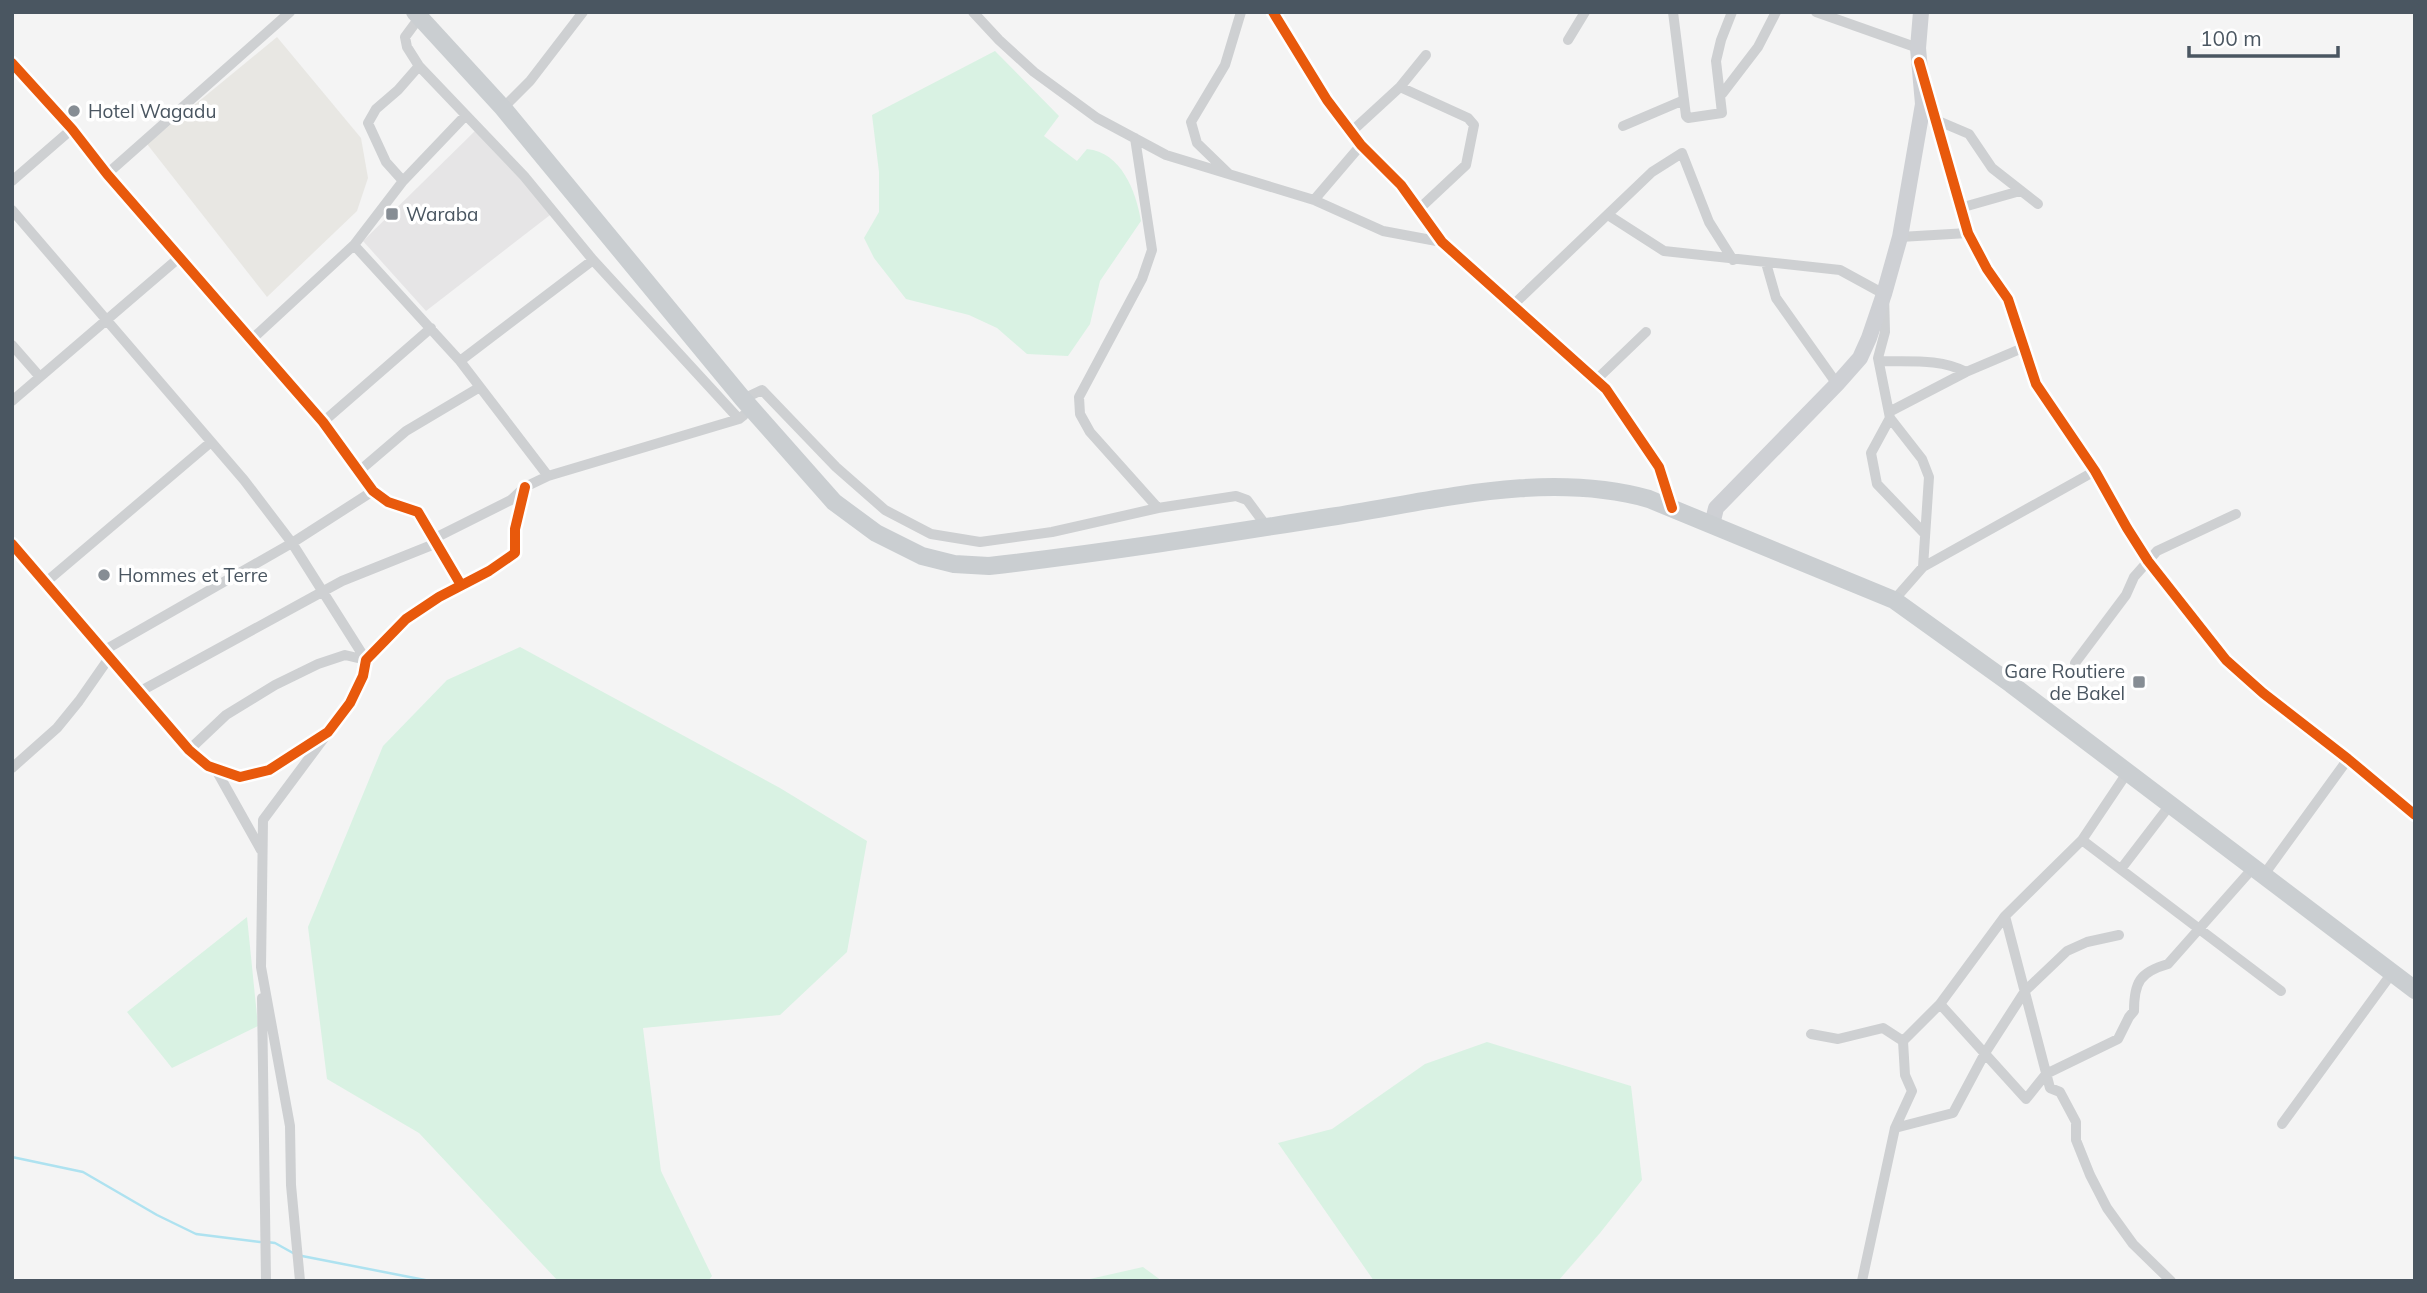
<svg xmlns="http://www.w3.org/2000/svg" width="2427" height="1293" viewBox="0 0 2427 1293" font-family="Mulish,sans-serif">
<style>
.commercial{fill:#e8e7e3}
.education{fill:#e6e5e6}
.green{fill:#d9f2e3}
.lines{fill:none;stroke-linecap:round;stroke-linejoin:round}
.stream{stroke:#aee2f0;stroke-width:2.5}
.street{stroke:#ced0d2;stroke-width:10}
.secondary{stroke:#ced0d4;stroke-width:16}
.primary{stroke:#caced1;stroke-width:18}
.cycleway-casing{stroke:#fff;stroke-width:15}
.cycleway{stroke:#e8590c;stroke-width:10}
.poi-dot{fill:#868d94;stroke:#fff;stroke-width:2.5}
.labels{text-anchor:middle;stroke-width:7;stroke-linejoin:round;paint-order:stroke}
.poi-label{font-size:19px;fill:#4a5661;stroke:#fff;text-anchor:start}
</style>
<rect width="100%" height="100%" fill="#f4f4f4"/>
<path class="commercial" d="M277,37L361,138L368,178L357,211L267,297L147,144Z"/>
<path class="education" d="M476,130L554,212L426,311L363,241Z"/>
<path class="green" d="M995,51L1059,116L1044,136L1077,161L1087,149C1121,152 1136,191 1141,221L1100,281L1090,324L1068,356L1027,354L997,328L969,315L906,299L874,258L864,238L879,212V172L872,115Z
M520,647L780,788L867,841L847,952L780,1015L643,1028L661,1171L712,1276L708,1281H558L419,1133L327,1079L308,927L383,746L447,680Z
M247,917L258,1026L172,1068L127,1012Z
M1487,1042L1631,1086L1642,1180L1600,1233L1558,1281H1374L1278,1143L1332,1129L1425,1064Z
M1143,1267L1162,1281H1081Z"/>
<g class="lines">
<path class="stream" d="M12,1157L83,1172L157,1215L196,1234L260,1242
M267,1242L275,1243L293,1253
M302,1256L430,1281"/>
<path class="street" d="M973,12L999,40L1034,72L1097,118L1166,155L1314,200L1383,231L1442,242
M1273,12L1327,100L1361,145L1401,185L1442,242L1606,389L1659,467L1672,508
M1816,12L1918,48
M419,18L405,37L407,47L419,66L524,176L593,260L739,419
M1568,40L1585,12
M12,63L72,129L107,174L323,422L373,491L388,502L418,512L461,585
M1400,87L1468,118L1474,125L1466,165L1419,209
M1928,91L1968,233L1987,269L2008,299L2036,384L2095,471L2127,528L2148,561L2226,660L2263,693L2348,759L2415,815
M1722,94L1758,47L1776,12
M1684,100L1686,116L1688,118L1722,113L1716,61L1721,40L1732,12
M503,108L530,81L583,12
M1936,120L1969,134L1992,168L2038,204
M1623,126L1684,100L1673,12
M1351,132L1400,87L1426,55
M1135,138L1152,250L1142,279L1079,397L1080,414L1090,432L1158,508
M1228,173L1197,143L1191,122L1225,65L1241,12
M107,174L290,12
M12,181L72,129
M403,181L386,162L368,123L376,109L398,90L419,66
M1314,200L1361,145
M1960,208L2020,191
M12,210L244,480L292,543L366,660
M1608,215L1664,251L1840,270L1884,294L1885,332L1878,358L1890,418L1922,459L1929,477L1923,567
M1900,237L1968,233
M354,245L460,361L548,476
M1766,263L1776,298L1837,384
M1513,305L1652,172L1682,153L1709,222L1733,260
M251,340L354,245L403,181L465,116
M12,345L40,377
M460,361L593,260
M1879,361C1908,362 1940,358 1966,372
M1597,379L1646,332
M743,399L762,390L836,467L885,510L931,534L980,542L1052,532L1158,508L1236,496L1247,500L1267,527
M12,401L180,257
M1889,412L1966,372L2025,347
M1890,418L1871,453L1877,484L1924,533
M323,422L431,328
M358,472L406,431L480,387
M435,538L511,500L525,487L548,476L739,419L744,415
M12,544L189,750L208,766L240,777L269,770L328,732L350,703L363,676L366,660L406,619L439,597L489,571L515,553V529L525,487
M46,582L211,442
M1894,600L1923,567L2095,471
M103,651L292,543L373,491
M2075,663L2126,595L2134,577L2157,551L2236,514
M139,692L342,581L437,543
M189,750L226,715L275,685L318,664L345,655L366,660
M12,768L57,728L79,701L109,658
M215,768L261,850
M2082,840L2281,991
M2121,869L2170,805
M2263,876L2348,759
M2005,916L2050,1088L2060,1092L2076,1122V1140L2090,1175L2107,1208L2133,1244L2171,1281
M262,998L266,1281
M1940,1004L2026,1099L2046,1074L2118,1039L2129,1017L2134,1011C2134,982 2140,972 2168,964L2253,868
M1811,1034L1838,1039L1883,1028L1903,1041
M2282,1124L2392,973
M1895,1128L1953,1113L1985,1053L2025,991L2067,951L2087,942L2119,935
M300,1281L291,1185L290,1126L261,967L263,820L324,738
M1862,1281L1895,1128L1912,1091L1905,1075L1903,1041L1940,1004L2005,916L2082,840L2127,773"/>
<path class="secondary" d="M1712,525L1716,508L1837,384L1860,358L1869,338L1884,294L1900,237L1923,104L1918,48L1921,12"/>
<path class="primary" d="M415,12L503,108L743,399L834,502L876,533L922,556L954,564L989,566C1103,553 1217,535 1330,517C1434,501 1545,470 1649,499L1894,600L2011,684L2415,990"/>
<defs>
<path id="cycleway" d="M1273,12L1327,100L1361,145L1401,185L1442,242L1606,389L1659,467L1672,508
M1919,62L1968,233L1987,269L2008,299L2036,384L2095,471L2127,528L2148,561L2226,660L2263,693L2348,759L2415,815
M12,63L72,129L107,174L323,422L373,491L388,502L418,512L461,585
M12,544L189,750L208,766L240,777L269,770L328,732L350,703L363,676L366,660L406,619L439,597L489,571L515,553V529L525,487"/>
</defs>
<use href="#cycleway" class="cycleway-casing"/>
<use href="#cycleway" class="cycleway"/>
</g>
<g class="poi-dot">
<circle cx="74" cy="111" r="7"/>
<rect x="385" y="207" width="14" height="14" rx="3.5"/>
<circle cx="104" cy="575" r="7"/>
<rect x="2132" y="675" width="14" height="14" rx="3.5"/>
</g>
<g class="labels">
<g class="poi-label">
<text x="88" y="118">Hotel Wagadu</text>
<text x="406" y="221">Waraba</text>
<text x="118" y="582">Hommes et Terre</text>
<text x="2125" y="678" text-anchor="end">Gare Routiere<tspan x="2125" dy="22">de Bakel</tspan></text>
</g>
</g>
<rect width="2427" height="1293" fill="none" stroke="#4a5661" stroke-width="28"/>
<path d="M2189 46v10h149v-10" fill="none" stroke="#4a5661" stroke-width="3.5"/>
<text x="2200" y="46" font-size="21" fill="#4a5661" stroke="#ffffff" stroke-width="5" paint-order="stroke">100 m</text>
</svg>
